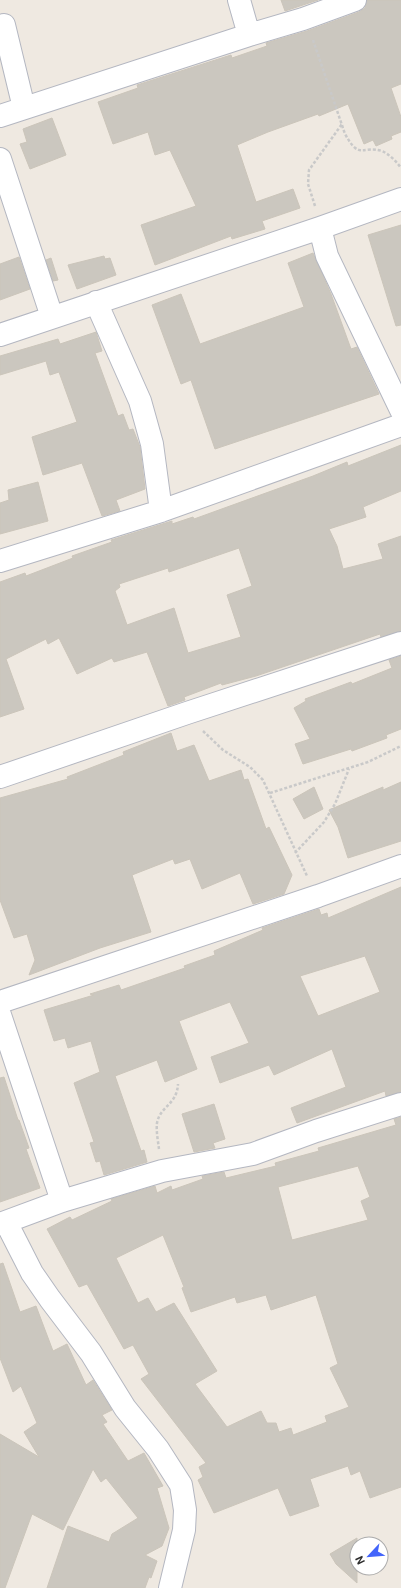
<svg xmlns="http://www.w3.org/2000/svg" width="401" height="1588" viewBox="0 0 401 1588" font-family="Roboto,sans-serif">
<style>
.building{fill:#cbc7bf;stroke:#cbc5ba;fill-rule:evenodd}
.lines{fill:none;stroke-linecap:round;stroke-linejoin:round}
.minor-casing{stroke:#b4b7c1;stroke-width:24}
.path{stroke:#c9c9c9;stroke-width:2.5;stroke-dasharray:3 2;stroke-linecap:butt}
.minor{stroke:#fff;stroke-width:22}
</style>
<rect width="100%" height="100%" fill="#efe9e1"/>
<path class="building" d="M281,0H318L285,11Z
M367,0H401V84L391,88L401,117V132L391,136L392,139L376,146L373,140L364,144L348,104L319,116L318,114L268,132L237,145L256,202L293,189L300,208L262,221L265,229L232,239L231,236L155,265L141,225L196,206L170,150L155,155L148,132L113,144L98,102L138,88L137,85L231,55L232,58L267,46L266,43L307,31L359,12L365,8Z
M52,118L66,155L30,169L20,144L27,142L23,129Z
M401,225V325L396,326L368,235Z
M313,253L331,294L351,349L357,347L379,394L215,449L191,380L181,384L152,305L181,294L200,344L304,307L288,263Z
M104,256L105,259L110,258L116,275L77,289L68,265Z
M19,257L30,289L0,300V264Z
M51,258L58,280L53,281L46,260Z
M96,332L102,351L95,353L118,416L123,414L129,430L133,429L140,447L145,489L116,500L120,511L102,516L82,463L43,475L32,437L77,422L59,372L50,375L46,361L0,375V356L58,339L60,344Z
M401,445V491L363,507L366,517L329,529L337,546L343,569L383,559L378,544L401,536V631L381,637L380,634L256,676L222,685L221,683L184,697L185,700L168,706L147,652L114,662L112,658L77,674L59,638L48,644L46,639L6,659L24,709L0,717V582L25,573L26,576L73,558L72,556L112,542L111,540L172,521V524L193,517L194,519L313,476L347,462L348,466ZM239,548L252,586L227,595L241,637L188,653L174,608L127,625L115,591L120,587L119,584L168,568L169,572Z
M38,482L48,521L0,534V503L9,500L8,490Z
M401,656V729L386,735L387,738L352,751L351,749L303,764L295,744L310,739L294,708L306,701L305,699L351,682L352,684L392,668L389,660Z
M171,733L177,751L194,745L209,781L241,770L244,780L248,779L266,829L269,827L292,875L284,894L253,904L240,873L202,889L190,859L175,864L173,859L132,875L151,932L100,948L29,975L35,960L27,934L14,938L0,900V798L68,779L67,777L124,755L123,752Z
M401,782V841L348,858L338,827L329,810L383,787V790Z
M314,787L323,809L304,819L293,799Z
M401,887V1092L386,1096L385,1091L297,1123L291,1108L346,1087L332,1049L274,1075L269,1065L220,1083L211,1057L249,1043L230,1002L179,1021L197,1069L165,1082L157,1060L115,1076L141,1151L144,1150L147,1162L104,1175L100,1161L96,1162L90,1143L94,1142L74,1083L100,1072L91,1041L68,1048L65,1038L54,1041L44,1010L94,995L90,994L119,985L121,990L185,968L184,966L215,955L214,951L263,930L262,928L319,909L321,915L327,913L328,918ZM365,956L380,992L318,1016L300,976Z
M4,1077L18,1120H19L29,1148L26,1149L40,1188L0,1202V1078Z
M214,1104L225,1139L213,1143L215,1148L194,1152L182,1114Z
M401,1117V1487L370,1498L360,1471L351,1475L348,1466L310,1479L319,1506L290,1516L278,1488L214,1513L198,1480L203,1477L199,1467L206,1463L141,1379L149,1374L133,1345L124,1349L87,1284L79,1287L47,1229L70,1217L72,1220L112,1201L111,1199L155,1186L157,1193L171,1186L172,1190L203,1179L202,1176L224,1172L226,1178L276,1166L275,1163L319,1151L318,1148L396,1125L394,1119ZM358,1166L370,1197L361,1201L368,1220L292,1240L278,1187ZM163,1235L184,1287L182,1288L191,1312L235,1297L237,1303L266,1295L271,1310L316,1295L338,1364L330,1368L349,1407L325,1416L327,1422L293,1435L291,1428L279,1432L276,1423H267L261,1411L227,1427L195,1384L217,1371L174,1303L156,1312L148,1298L138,1303L116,1258Z
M3,1263L20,1312L36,1306L53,1351L67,1344L86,1385L93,1380L112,1410L102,1415L107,1422L103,1424L128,1461L144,1453L163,1486L157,1488L169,1528L162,1546L145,1555L157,1561L151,1578L149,1577L145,1588H47L68,1526L109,1542L112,1534L138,1518L106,1478L101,1482L93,1469L63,1530L32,1514L5,1588H0V1434L39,1457L24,1432L37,1423L21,1386L13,1392L0,1358V1264Z
M357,1538V1583L336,1564L330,1554Z"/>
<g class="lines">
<defs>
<path id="minor" d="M239,0L249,35
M4,25L24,108
M0,116L249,35L303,19L355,0
M0,159L52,317
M320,228L327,256L401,410
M96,302L140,401L152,444L161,511
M0,335L320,228L401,199
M0,561L161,511L401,425
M0,777L187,713L401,643
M0,1002L318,896L401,866
M0,1015L62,1201
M6,1222L32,1273L50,1299L91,1353L125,1408L158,1449L181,1485L185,1510L184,1530L170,1588
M0,1224L62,1201L162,1171L253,1154L316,1131L401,1104"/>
</defs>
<use href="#minor" class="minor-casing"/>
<path class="path" d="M313,40L345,134C360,161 362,145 382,151C389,154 397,162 401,168
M315,206L308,184L309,170L342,124
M203,731L223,750L250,767L263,780L307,876
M270,793L368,762L401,746
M295,853L324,822L335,804L349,769
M159,1149C158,1141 156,1131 157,1123C160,1106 177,1105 178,1084"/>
<use href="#minor" class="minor"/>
</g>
<g transform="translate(369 1556) rotate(244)"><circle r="19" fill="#ffffff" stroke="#ababab"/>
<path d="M0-3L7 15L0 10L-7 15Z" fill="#4264fb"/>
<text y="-6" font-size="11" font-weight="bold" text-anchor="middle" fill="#2e2e2e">N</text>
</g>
</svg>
